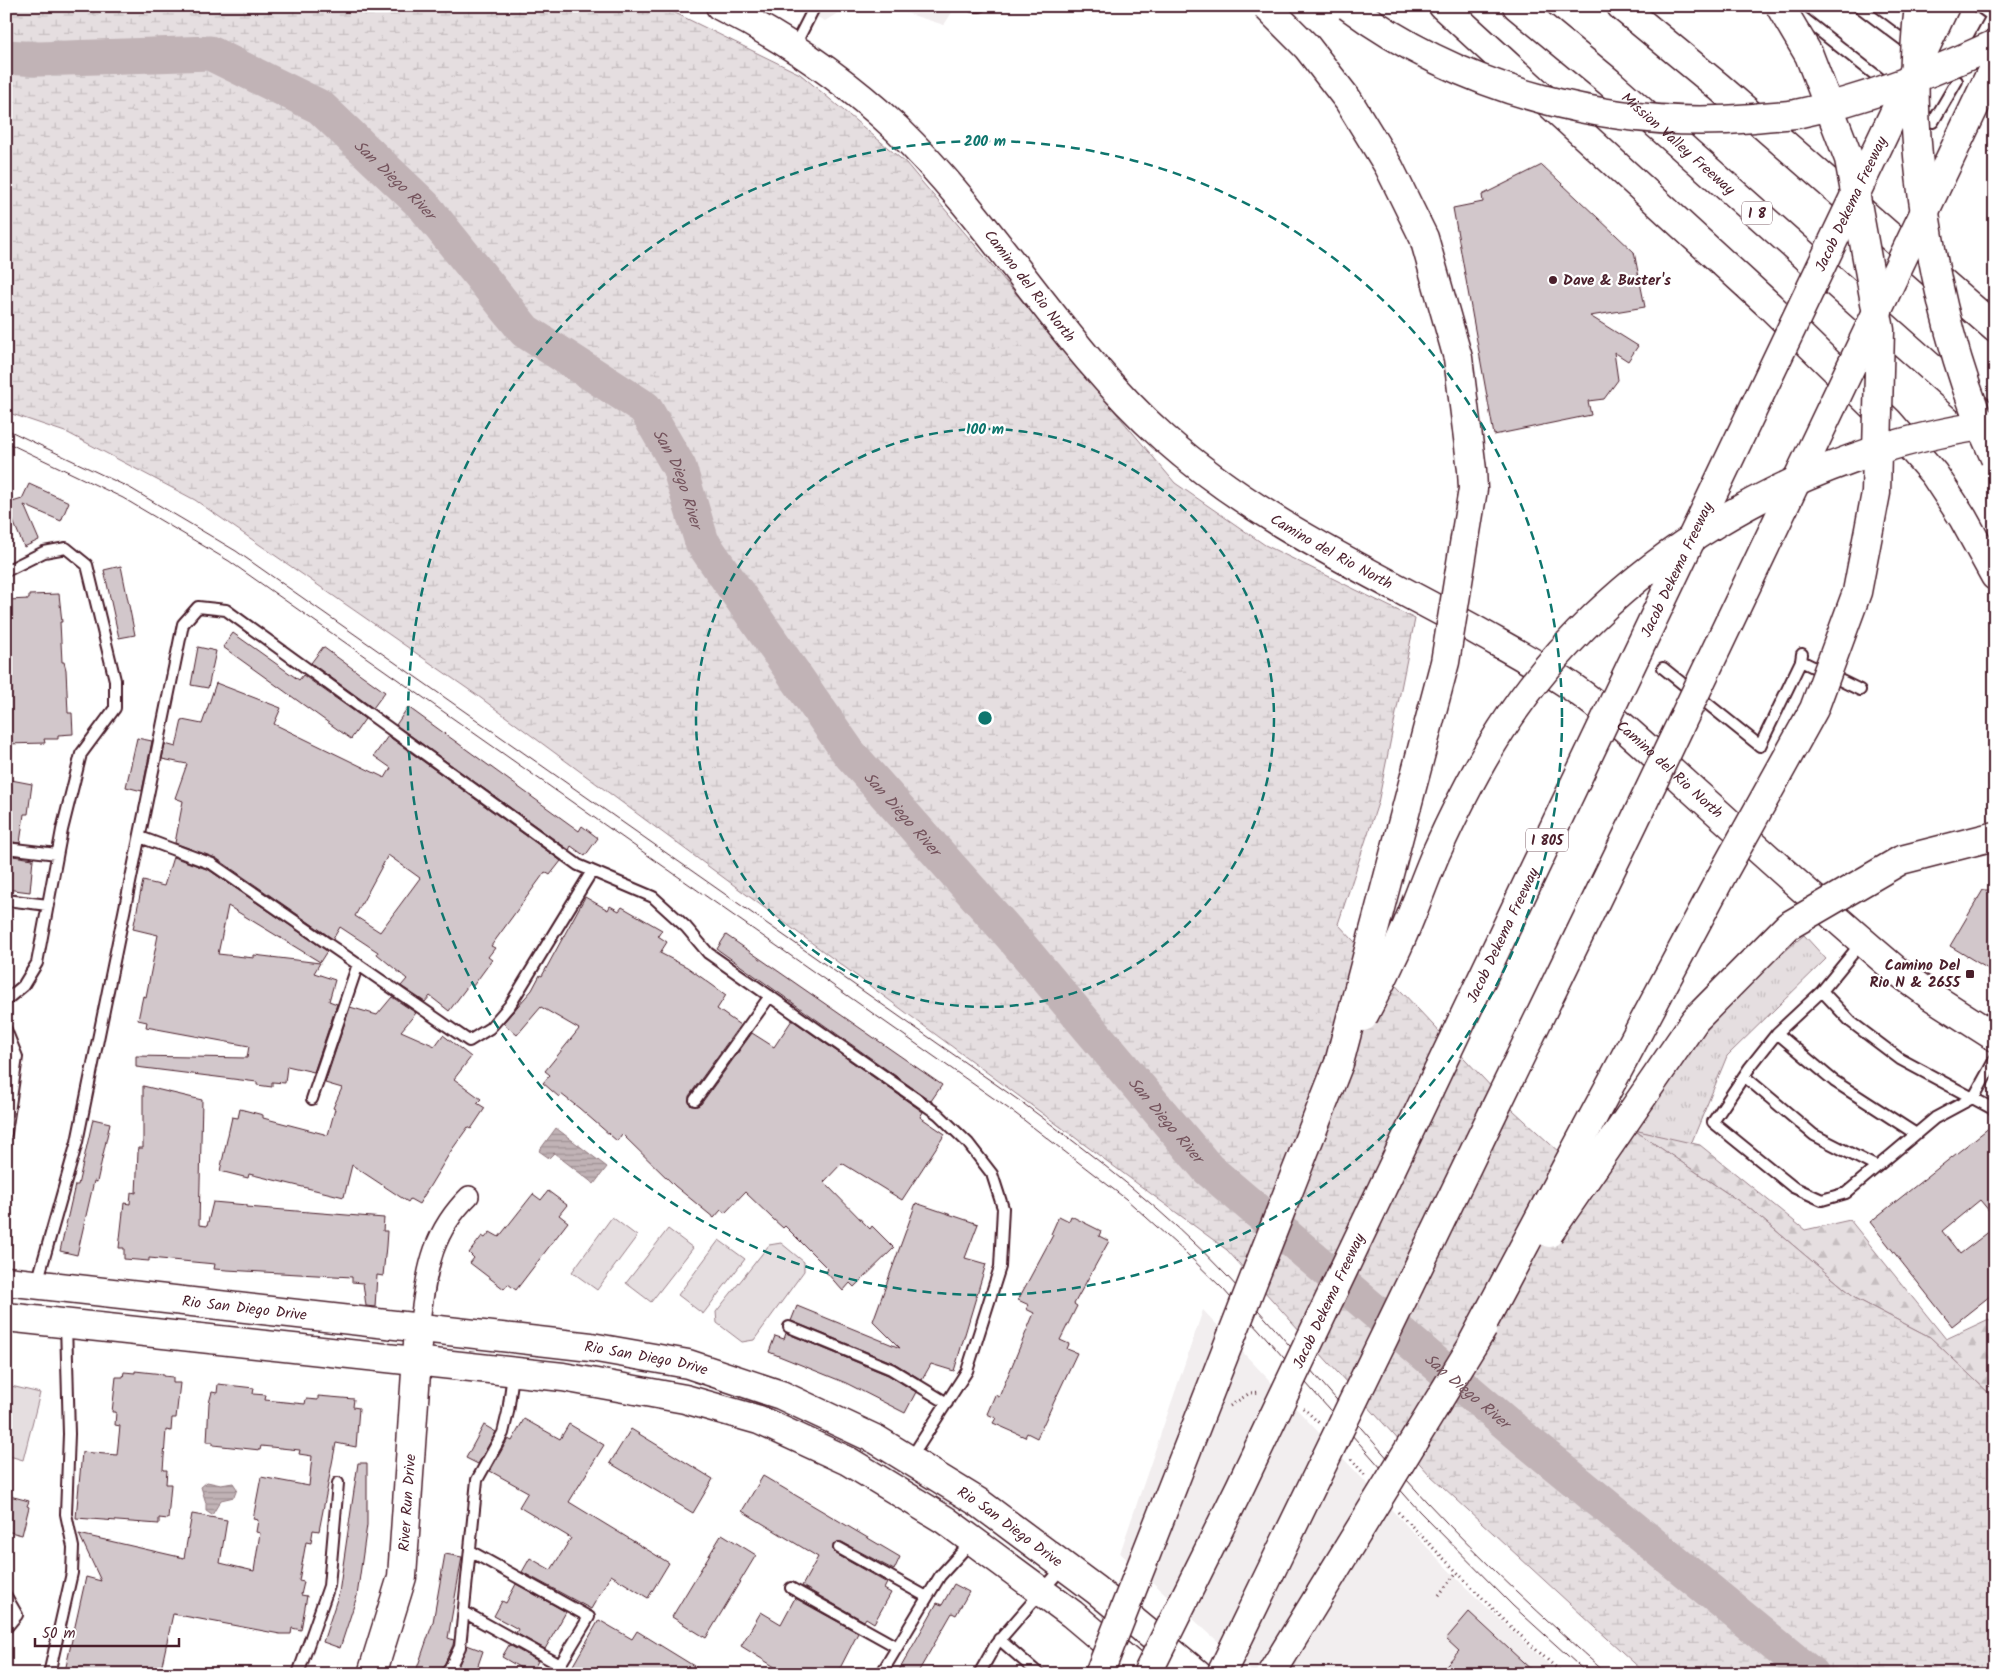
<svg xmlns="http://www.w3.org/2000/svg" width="2001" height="1680" viewBox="0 0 2001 1680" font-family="Kalam,sans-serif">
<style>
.built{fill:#f2eeef}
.grass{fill:url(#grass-tufts);stroke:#987e86}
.forest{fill:url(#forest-firs);stroke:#987e86}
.wetland{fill:url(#wetland-marsh);stroke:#987e86}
.green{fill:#e5dee0;stroke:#987e86}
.water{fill:url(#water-rules);stroke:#91787e}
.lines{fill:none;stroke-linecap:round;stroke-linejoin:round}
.river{stroke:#c1b3b6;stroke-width:35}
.building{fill:#d2c7cb;stroke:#4a1f2b;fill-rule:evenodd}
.lane-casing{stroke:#4a1f2b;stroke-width:14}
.street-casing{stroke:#4a1f2b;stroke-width:22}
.secondary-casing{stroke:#4a1f2b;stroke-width:31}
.highway-casing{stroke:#4a1f2b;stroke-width:31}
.path{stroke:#4a1f2b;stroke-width:3;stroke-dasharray:1 4;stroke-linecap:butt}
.lane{stroke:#fff;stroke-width:10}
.street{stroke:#fff;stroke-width:19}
.secondary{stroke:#fff;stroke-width:28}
.highway{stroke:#fff;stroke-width:28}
.tram{stroke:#4a1f2b;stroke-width:1}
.highway-bridge-casing{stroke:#4a1f2b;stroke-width:31;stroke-linecap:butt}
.highway-bridge{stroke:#fff;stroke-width:28}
.ring{fill:none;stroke:#0f766e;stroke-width:2.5;stroke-dasharray:9 6}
.poi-dot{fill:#4a1f2b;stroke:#fff;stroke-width:2}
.labels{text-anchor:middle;stroke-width:4.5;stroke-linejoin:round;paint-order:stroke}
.shield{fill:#fff;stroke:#80626b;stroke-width:1}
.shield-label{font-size:14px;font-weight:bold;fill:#4a1f2b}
.street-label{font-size:15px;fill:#4a1f2b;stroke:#fff}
.poi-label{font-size:15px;font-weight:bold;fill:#4a1f2b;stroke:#fff;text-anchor:start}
.water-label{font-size:16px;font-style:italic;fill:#74535c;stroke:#fff}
.centre{fill:#0f766e;stroke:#fff;stroke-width:2.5}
.ring-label{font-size:15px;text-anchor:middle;font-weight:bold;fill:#0f766e;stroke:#fff;stroke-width:4.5;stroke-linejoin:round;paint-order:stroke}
</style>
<defs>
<pattern id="grass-tufts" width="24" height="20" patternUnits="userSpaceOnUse" patternTransform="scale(1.25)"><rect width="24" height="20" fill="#e5dee0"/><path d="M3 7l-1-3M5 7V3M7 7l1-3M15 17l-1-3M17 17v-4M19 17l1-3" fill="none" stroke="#c6bec0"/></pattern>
<pattern id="forest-firs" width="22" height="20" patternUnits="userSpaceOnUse" patternTransform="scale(1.25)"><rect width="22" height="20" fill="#e5dee0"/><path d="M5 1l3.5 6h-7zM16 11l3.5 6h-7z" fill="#c6bec0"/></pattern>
<pattern id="wetland-marsh" width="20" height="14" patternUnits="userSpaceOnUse" patternTransform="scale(1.25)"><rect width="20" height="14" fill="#e5dee0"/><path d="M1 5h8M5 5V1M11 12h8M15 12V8" fill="none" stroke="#c6bec0"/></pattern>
<pattern id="water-rules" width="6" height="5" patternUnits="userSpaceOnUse" patternTransform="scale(1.25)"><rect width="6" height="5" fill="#c1b3b6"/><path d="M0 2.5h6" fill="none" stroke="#9f9194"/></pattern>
</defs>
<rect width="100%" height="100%" fill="#fff"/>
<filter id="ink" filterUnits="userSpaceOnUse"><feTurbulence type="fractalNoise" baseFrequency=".02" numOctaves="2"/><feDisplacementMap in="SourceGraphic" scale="10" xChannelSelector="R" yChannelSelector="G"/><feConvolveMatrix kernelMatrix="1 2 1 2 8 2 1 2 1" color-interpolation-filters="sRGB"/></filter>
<g filter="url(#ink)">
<path class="built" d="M795,6H849L825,21Z
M884,6H956L944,25Z
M1203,1310L1460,1582L1559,1674H1254L1120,1553Z"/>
<path class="grass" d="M1804,935L1826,959L1727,1056L1691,1144L1634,1130L1712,1014Z"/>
<path class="forest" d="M1634,1130L1700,1145L1805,1230L1850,1220L1946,1339L1989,1319L1995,1327V1399L1930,1337L1857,1299L1749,1208Z"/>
<path class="wetland" d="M6,6H661L800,74L906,163L1175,483L1265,545L1415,619L1378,803L1338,924L1513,1110L1596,1186L1634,1130L1749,1208L1857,1299L1930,1337L1995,1399V1674H1646L1430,1475L1227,1250L478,696L195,500L68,433L6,412Z"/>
<path class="green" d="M612,1217L637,1236L597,1290L572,1272Z
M668,1229L693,1248L651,1302L626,1283Z
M719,1240L745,1259L703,1314L678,1295Z
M781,1243L804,1262V1271L754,1340L742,1342L717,1323L716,1312L769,1245Z
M7,1385L40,1393L23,1460L6,1455Z"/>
<path class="water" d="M556,1128L607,1167L594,1184L554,1153L549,1158L539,1151Z
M207,1482L221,1485L233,1483L237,1489L234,1497L221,1500L212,1515L206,1511V1503L201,1487Z"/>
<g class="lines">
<path class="river" id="s1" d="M6,57L39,59L210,53L320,107L424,206L525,331L645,408L679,467L702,542L849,753L1016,941L1208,1169L1527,1441L1811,1674"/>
</g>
<path class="building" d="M1542,165L1634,252L1645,307L1590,316L1638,346L1628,361L1614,352L1618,380L1604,399L1588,401L1591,415L1494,435L1453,208L1483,202L1482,195Z
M29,484L69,502L61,521L24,505L39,540L24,547L6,504L22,499Z
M121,566L135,635L119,638L104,570Z
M59,594L62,622H60L62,662H64L66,670L68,713H72L73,734L58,735V739H44L45,743L6,744V692H12L8,600L29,599V595Z
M233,633L299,680L303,675L365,719L351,739L223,647Z
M198,647L216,651L208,688L191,685Z
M323,647L385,692L373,708L311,663Z
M216,683L281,708L274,724L385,778L391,768L374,756L388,736L561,861L550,875L545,872L491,946L495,948L488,957L492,960L473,986L470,983L449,1011L430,996L425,1002L401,986L407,979L377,954L378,952L340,927L333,939L216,858L175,843L183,801L175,798L187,764L162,759L165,744L176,747L182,720L202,724ZM388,855L420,878L380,932L355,916Z
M408,707L579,831L582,826L598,838L585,856L571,846L569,850L396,725Z
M137,738L152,741L142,791L126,787Z
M6,779L32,784L28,814H24L20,843L6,841Z
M6,855L33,859L30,892L6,889Z
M173,857L209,870L327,951L320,962L228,906L218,954L254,958V955L320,963L314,973L335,980L329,1001L337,1004L314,1072L287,1066L285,1083L272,1082V1087L257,1085V1082L136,1067V1056L247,1058L249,1046L146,1027L147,1022L138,1020L143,996L146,997L158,935L133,929L143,881L164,886Z
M1983,890H1995V973L1950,946Z
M585,897L608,910L610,906L619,911L622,907L662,930L658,936L667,942L660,953L687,967L726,995L717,1009L740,1025L689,1096V1102L691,1106L701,1104L752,1033L774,1047L792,1020L923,1112L920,1117L945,1134L902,1200L842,1163L824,1182L870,1229L872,1226L894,1248L854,1287L850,1283L843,1291L826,1272L828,1269L785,1226L783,1228L773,1219L745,1192L725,1213L721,1210L714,1218L675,1186L622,1134L617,1141L579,1108L561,1094L559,1097L543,1083L550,1075L545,1071L579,1029L541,1007L517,1035L503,1023L532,990L540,975L542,976Z
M726,935L942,1085L931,1101L717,949Z
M392,997L416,1013L401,1031L435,1046L443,1035L471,1057L454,1079L481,1099L477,1103L485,1108L471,1129L468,1127L451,1151L419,1204L410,1199L408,1202L352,1165L344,1197L249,1174L248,1178L220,1171L232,1117L238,1118L240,1109L263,1115V1118L328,1135L335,1109L333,1108L342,1088L325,1083L350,1007L377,1015Z
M143,1086L202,1100L199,1225L207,1226L213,1202L247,1205V1207L384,1218L383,1231H387L386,1246L383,1276L377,1275L375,1307L366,1306L363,1283L352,1282V1277L227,1270L214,1269L215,1264L149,1258V1261L124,1259V1248H119L124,1203L130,1204L131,1192L136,1193L138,1152L139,1148H143Z
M93,1119L110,1123L97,1182L94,1181L77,1255L60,1251L75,1185H78Z
M1995,1123V1218L1980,1200L1942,1231L1960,1254L1995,1227V1292L1952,1326L1870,1222Z
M548,1191L567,1205L559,1215L568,1222L516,1290L508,1284L504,1289L470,1263L474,1258L469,1253L482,1236L485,1238L490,1232L499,1237L533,1194L541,1200Z
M916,1203L978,1224L965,1258L986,1264L954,1371L931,1364L922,1380L894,1363L791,1321L797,1306L900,1348L873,1321Z
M1059,1216L1069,1221L1071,1216L1101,1231L1099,1236L1109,1241L1074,1304L1077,1306L1060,1340L1069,1344L1067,1349L1077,1353L1037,1438L1027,1433L1025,1437L993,1423L996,1418L987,1414L995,1395L999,1397L1034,1313L1026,1309L1029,1305L1018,1300L1053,1235L1051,1234Z
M786,1333L888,1375L916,1392L905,1413L846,1383L769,1352L775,1336L784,1339Z
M135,1371L163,1374V1376L173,1377V1383H180L176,1418H172L171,1431L166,1430L163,1470H167L166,1484H171L168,1519L159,1518V1524L76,1518L82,1452L117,1455L120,1426L115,1425L116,1412H112L116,1377H123L124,1372L135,1373Z
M218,1384L254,1388L253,1394L266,1395L265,1400L305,1404L306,1399L318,1400V1396L354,1399L353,1407L359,1408L356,1447L336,1443L319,1531L313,1530L311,1543L306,1542L299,1581L304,1582L301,1595L307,1596L301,1630L292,1628L291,1634H280L173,1614L160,1674H78L65,1671L86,1577L101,1581L79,1534L184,1558L192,1514L227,1520L220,1563L254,1571L260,1533L256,1532L258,1520L253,1519L261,1477L309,1486L312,1456L299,1454L300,1450L261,1446L260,1450L213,1445V1442H207L209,1403L212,1392L217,1393Z
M524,1419L560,1439L569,1424L604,1445L569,1502L669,1563L648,1598L611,1575L591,1609L522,1572L530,1558L551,1570L571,1538L519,1507L528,1492L490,1471L508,1439L512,1441Z
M484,1425L496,1432L478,1464L466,1458Z
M631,1429L713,1479L693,1513L610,1463Z
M358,1463H367V1525L357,1596L340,1648L323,1642L339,1593Z
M763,1476L900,1557L894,1570L842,1542H836L833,1545L836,1554L887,1583L884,1589L891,1593L874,1623L866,1618L864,1621L802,1586L818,1557L742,1511Z
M6,1495L29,1501L27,1506L29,1507L22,1535L6,1531Z
M722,1534L756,1555L706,1638L672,1617Z
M445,1554L462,1557L448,1638L454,1640L453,1645L440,1674H415L433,1622Z
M516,1584L566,1612L545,1649L516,1633L518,1629L494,1616L502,1601L506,1603Z
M954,1584L969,1592L956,1615L952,1613L917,1674H897L937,1603L942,1605Z
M795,1598L858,1633L837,1674H786L741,1646L761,1612L781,1624Z
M1469,1612L1536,1674H1438L1459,1651L1446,1639Z
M599,1620L632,1639L637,1631L707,1674H568Z
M467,1645L483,1651L475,1674H455Z
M509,1645L538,1661L531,1674L502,1657Z"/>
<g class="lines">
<defs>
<path id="lane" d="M973,6H980
M1858,6L1914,48
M1978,6L1992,16L1995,15
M1793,10L1888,85
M794,47L815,6
M1975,47L1992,16L1991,6
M1920,112L1933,122L1957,81
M6,571L44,552L66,548L87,565L115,680V708L81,754L62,830L37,963L23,986L6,1000
M1801,661L1860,690
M1663,668L1760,746L1801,661L1802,654
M140,837L212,864L469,1041L490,1028L510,1005L592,871
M6,848L57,854
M6,900L48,905
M1862,942L1822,991L1777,1033L1750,1067L1713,1122L1793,1187L1822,1200L1846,1193L1935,1118L1974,1097L1995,1059
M1822,991L1851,1022L1900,1059L1995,1110
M6,1030L17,1057L6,1133
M1777,1033L1834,1081L1916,1134
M1744,1076L1814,1135L1877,1167
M312,1099L358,964
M695,1100L770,996
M37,1283L77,1142L183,624L198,607L226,610L578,865L653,897L686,927L708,953L938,1114L968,1143L992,1174L1003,1208L1000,1267L967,1371L911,1458
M789,1327L891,1369L947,1403
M839,1548L927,1597
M791,1588L897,1647
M6,1596L17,1615L6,1628
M464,1612L560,1665L589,1617L470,1551
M999,1639L1039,1674
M49,1674L72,1573L73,1547L66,1514L69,1434L66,1324
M298,1674L329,1586L338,1483
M447,1674L460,1647L477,1480L503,1433L508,1412L513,1374
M881,1674L940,1576L972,1541
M979,1674L996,1644L1063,1567"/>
<path id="street" d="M419,1327C427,1274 429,1235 469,1196"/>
<g id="secondary">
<path id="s2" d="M720,6C784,38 845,80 897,129C995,224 1062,347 1164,438C1255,519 1366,570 1472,628C1505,647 1540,665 1572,687C1620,720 1662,763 1706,802C1769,859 1832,916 1897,971L1931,996L1995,1037"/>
<path id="s3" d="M6,1281L591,1347L688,1364L781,1395L877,1440L978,1502L1096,1590L1198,1674"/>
<path d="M6,1317L563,1377L685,1399L759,1420L848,1461L945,1520L1072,1614L1143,1674"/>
<path id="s4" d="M372,1674L402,1577L418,1343"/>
</g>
<g id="highway">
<path d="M1443,6L1770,306L1888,421L1934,474L1963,518L1995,576"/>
<path id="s5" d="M1517,6L1609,82L1980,411"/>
<path d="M1621,6L1718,86L1995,328"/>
<path d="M1283,1205L1339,1063"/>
</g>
</defs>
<use href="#lane" class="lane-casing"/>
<use href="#street" class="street-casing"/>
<use href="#secondary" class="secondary-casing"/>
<use href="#highway" class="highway-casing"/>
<path class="path" d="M1230,1406L1250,1393L1260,1392
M1303,1408L1319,1423
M1351,1459L1365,1475
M1398,1512L1510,1626L1563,1674
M1439,1595L1456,1573"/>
<use href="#lane" class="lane"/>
<use href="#street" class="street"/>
<use href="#secondary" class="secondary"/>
<use href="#highway" class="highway"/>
<path class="tram" d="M6,429L130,488L236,551L1024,1104C1095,1157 1166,1211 1227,1276C1295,1349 1358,1427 1426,1501C1483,1562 1544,1618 1607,1674
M6,442L123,498L229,561L1016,1114L1126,1199L1186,1253L1223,1289L1419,1511L1513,1606L1588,1674"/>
<defs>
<g id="highway-bridge">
<path d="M1266,6L1307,47L1348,100L1389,167L1424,238L1458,358L1472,470L1473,489L1445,662L1339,1063"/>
<path d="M1348,6C1463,91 1613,131 1754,118C1768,116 1782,116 1796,114C1865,100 1930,74 1995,44"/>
<path d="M1919,6C1902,143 1937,334 1995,458"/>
<path d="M1363,1017C1373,998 1383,979 1392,959C1409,925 1421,888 1436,853C1455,811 1476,769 1501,730C1608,563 1799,450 1995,424"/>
<path d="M1549,1233L1695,1020L1788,926L1901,860L1995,836"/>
<path d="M1472,1344L1722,875L1814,709L1857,592L1876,493L1880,330L1849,159L1809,55L1780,6"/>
<path d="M1099,1674L1283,1205"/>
<path id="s6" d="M1147,1674L1240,1487L1945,6"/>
<path d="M1221,1674L1634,822L1995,64"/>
<path d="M1271,1674L1483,1328"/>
</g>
</defs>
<use href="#highway-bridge" class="highway-bridge-casing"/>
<use href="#highway-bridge" class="highway-bridge"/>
</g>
</g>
<g class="ring">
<circle cx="985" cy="718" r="289"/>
<circle cx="985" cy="718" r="577"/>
</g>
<g class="poi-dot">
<circle cx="1553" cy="280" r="5"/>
<rect x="1965" y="969" width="10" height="10" rx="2.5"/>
</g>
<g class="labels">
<g class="shield">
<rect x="1742" y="201.5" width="30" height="23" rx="4"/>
<rect x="1526" y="828.5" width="42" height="23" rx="4"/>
</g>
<g class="shield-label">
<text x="1757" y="218">I 8</text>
<text x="1547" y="845">I 805</text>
</g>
<g class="street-label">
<text dy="5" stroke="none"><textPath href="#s5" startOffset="212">Mission Valley Freeway</textPath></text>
<text dy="5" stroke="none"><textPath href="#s6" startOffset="1630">Jacob Dekema Freeway</textPath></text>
<text dy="5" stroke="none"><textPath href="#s2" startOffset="422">Camino del Rio North</textPath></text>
<text dy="5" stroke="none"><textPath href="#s2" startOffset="828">Camino del Rio North</textPath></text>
<text dy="5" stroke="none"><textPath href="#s6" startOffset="1225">Jacob Dekema Freeway</textPath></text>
<text dy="5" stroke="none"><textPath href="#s2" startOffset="1232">Camino del Rio North</textPath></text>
<text dy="5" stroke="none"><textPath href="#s6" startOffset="820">Jacob Dekema Freeway</textPath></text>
<text dy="5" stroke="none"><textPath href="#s6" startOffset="415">Jacob Dekema Freeway</textPath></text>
<text dy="5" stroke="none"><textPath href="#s3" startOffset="240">Rio San Diego Drive</textPath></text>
<text dy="5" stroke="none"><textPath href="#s3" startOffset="645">Rio San Diego Drive</textPath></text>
<text dy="5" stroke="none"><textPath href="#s4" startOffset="176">River Run Drive</textPath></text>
<text dy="5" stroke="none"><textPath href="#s3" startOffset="1050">Rio San Diego Drive</textPath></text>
</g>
<g class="poi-label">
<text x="1563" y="285">Dave &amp; Buster's</text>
<text x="1960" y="970" text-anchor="end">Camino Del<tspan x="1960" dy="17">Rio N &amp; 2655</tspan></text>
</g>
<g class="water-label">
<text dy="6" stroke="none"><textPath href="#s1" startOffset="431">San Diego River</textPath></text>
<text dy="6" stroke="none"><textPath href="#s1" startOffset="852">San Diego River</textPath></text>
<text dy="6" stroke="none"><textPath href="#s1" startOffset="1258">San Diego River</textPath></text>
<text dy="6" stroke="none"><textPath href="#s1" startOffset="1662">San Diego River</textPath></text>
<text dy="6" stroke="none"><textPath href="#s1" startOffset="2068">San Diego River</textPath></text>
</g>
</g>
<circle cx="985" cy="718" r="8" class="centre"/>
<g class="ring-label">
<text x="985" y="146">200 m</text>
<text x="985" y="434">100 m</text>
</g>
<rect width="2001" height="1680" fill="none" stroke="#fff" stroke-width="25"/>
<rect x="12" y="12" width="1976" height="1655" fill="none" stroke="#4a1f2b" stroke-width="2" filter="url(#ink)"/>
<path d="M35 1638v8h144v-8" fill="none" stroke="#4a1f2b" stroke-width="2.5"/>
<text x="42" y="1638" font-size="15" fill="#4a1f2b" stroke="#ffffff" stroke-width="4" paint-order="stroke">50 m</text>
</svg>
